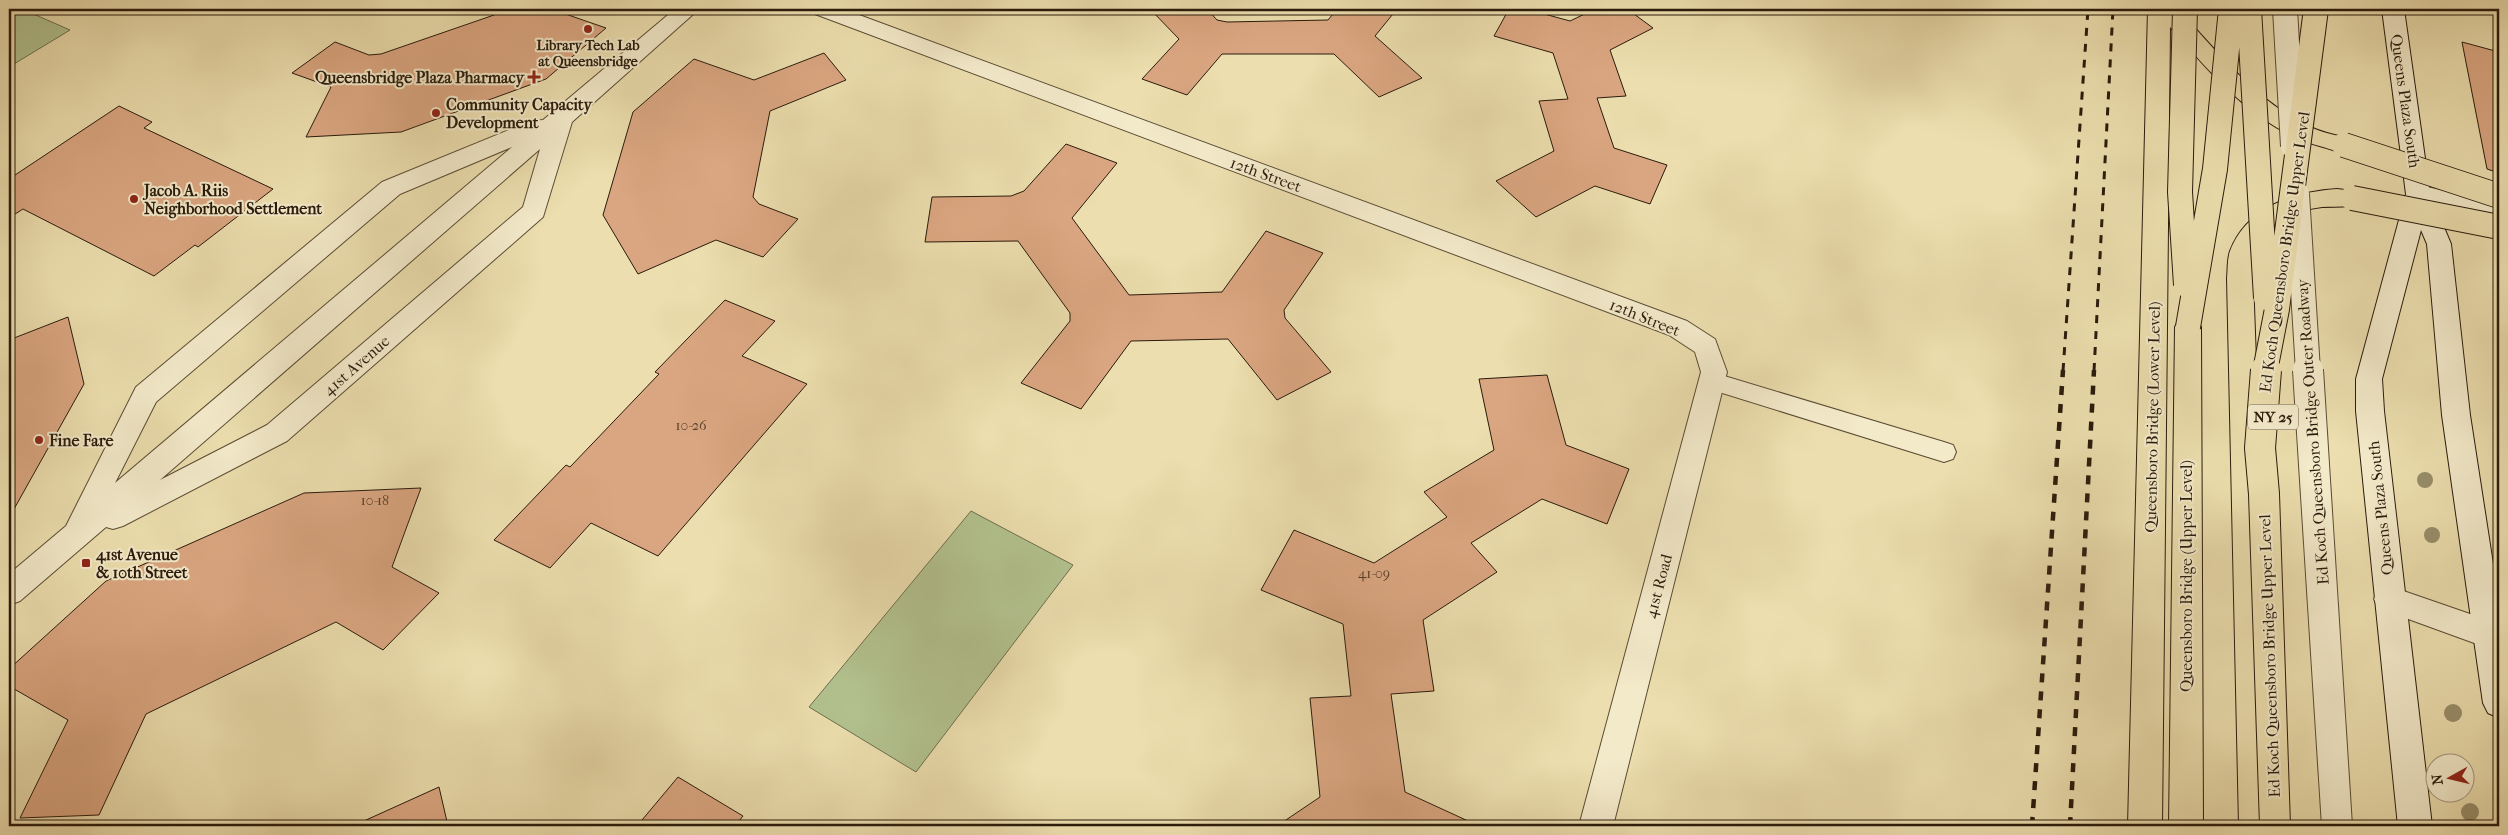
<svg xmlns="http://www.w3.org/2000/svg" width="2508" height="835" viewBox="0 0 2508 835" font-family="'IM FELL French Canon',serif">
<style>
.green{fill:#b2c28f;stroke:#6e6e4e}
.building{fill:#daa681;stroke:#2a1b0c}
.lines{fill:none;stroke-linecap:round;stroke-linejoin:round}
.lane-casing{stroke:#5a4c34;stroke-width:2}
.street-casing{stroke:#5a4c34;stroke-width:2}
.secondary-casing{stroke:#2a1b0c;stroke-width:2}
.highway-casing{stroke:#2a1b0c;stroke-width:2}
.lane{fill:#f3eaca;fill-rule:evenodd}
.street{fill:#f3eaca;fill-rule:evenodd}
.secondary{fill:#f3eaca;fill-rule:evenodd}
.highway{fill:#ecdeae;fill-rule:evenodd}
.rail-far1{stroke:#2a1b0c;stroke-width:3;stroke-dasharray:8 8;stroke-linecap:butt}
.rail{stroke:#2a1b0c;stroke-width:4.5;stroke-dasharray:9 9;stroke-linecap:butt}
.street-bridge-far1-casing{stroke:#5a4c34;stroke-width:26;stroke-linecap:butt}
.street-bridge-casing{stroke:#5a4c34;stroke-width:32;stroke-linecap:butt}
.highway-bridge-far1-casing{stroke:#2a1b0c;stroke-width:26;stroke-linecap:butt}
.highway-bridge-casing{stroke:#2a1b0c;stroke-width:32;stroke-linecap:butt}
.street-bridge-far1{stroke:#f3eaca;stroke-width:24}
.street-bridge{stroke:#f3eaca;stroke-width:30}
.highway-bridge-far1{stroke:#ecdeae;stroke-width:24}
.highway-bridge{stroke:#ecdeae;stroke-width:30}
.tree{fill:#988e6a}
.poi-dot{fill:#8f2418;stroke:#f3eaca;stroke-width:2}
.labels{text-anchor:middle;stroke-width:4;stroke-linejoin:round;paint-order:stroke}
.far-poi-label{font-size:14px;font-weight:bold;fill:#2a1b0c;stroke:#f3eaca}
.number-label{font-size:14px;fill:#563e29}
.shield{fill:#f3eaca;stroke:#665945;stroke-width:1}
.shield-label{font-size:15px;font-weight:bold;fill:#2a1b0c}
.poi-label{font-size:16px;font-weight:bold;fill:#2a1b0c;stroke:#f3eaca;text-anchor:start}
.street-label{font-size:16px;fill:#2a1b0c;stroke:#f3eaca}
</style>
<rect width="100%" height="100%" fill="#ecdeae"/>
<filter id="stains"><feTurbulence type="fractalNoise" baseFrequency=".004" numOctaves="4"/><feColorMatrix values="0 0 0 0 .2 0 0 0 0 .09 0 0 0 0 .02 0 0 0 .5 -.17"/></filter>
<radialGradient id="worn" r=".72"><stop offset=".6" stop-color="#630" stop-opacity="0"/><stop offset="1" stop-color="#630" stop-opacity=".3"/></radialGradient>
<path class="green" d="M9,9H22L70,30L9,67Z
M971,511L1073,565L916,772L809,707Z"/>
<path class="building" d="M501,9H551L606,28L546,79L401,132L306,137L331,87L292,73L335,42L369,55L381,54L494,15Z
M1150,9H1207L1217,20L1227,22L1328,20L1337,9H1397L1375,36L1422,78L1379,97L1334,54H1222L1187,95L1142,79L1179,39Z
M1509,9H1526L1570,21L1595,9H1645L1634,14L1653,28L1610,50L1626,96L1597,98L1614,148L1667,165L1650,204L1595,186L1536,217L1496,181L1554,151L1539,101L1568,99L1553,53L1494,36Z
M2462,42L2499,52V173L2487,169Z
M824,53L846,80L770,111L753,197L759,204L798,219L763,257L716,240L638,274L603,215L633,112L694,59L754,80Z
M119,106L152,122L144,128L273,189L198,247L195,245L154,276L23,209L12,216L9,214V179Z
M1066,144L1117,163L1072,218L1129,295L1222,292L1266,231L1323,253L1284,310L1285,318L1331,372L1277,400L1228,339L1131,341L1081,409L1021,383L1070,321V313L1018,241L925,242L932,197L1011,196L1024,191Z
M725,300L775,321L742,356L807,384L658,556L591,523L550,568L494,540L566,465L570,467L659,374L655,372Z
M68,317L84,384L9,518V340Z
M1547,375L1566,445L1629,469L1607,524L1542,499L1471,543L1497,572L1423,620L1434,691L1391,694L1405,792L1479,826H1277L1320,797L1310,698L1351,696L1343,624L1261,590L1294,530L1374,563L1447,517L1424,492L1494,450L1479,379Z
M421,488L392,567L439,593L383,650L336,622L146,714L99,815L20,818L68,720L9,686V669L106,581L304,493Z
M678,777L743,816L735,826H637Z
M439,787L448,826H356L355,825Z"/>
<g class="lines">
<defs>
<path id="lane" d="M1711,372L1944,442L1953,445L1956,452L1953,459L1944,462L1703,387L1699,381L1703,375Z"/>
<path id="street" d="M675,9H699L572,122L543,217L287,441L123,526L113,529L106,527L20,601L9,605V574L66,526L136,387L382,182L531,121L543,120ZM512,147L115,483L156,402L400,194ZM540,149L523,207L267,425L160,480Z
M812,9H843L1687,321L1715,339L1727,372L1613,826H1579L1701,372L1695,352L1669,335L815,14Z
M2418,185L2499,203V221L2409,200L2406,194L2409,188Z
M2389,586L2499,624V652L2378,608L2374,599L2378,590Z"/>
<path id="secondary" d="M2382,9H2404L2430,194L2451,244L2470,415L2499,603V718L2488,713L2483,703L2442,415L2427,244L2421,230L2382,379L2384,411L2432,826H2398L2356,411V379L2406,194Z"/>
<path id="highway" d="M2148,9H2178C2218,53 2259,105 2315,129C2327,134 2340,136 2352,139L2356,145L2352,151C2342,154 2333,150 2323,147C2257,130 2213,75 2170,27L2162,826H2128Z
M2337,189L2361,192L2364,198L2361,204C2348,208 2335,206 2322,207C2296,210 2265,225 2256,251C2252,259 2253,269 2253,278L2273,826H2239L2227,278C2228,269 2227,260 2230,251C2247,207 2293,192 2337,189Z
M2188,317L2197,320L2201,327L2203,826H2169L2175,327L2179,320Z"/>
</defs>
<use href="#lane" class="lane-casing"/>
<use href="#street" class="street-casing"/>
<use href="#secondary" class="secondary-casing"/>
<use href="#highway" class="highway-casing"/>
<use href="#lane" class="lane"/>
<use href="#street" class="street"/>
<use href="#secondary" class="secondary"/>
<use href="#highway" class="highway"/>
<path class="rail-far1" d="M2063,371L2088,9
M2094,371L2113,9"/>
<path class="rail" d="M2032,826L2063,370
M2070,826L2094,370"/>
<defs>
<path id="street-bridge-far1" d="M2285,9L2293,146
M2297,194L2308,371"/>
<path id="street-bridge" d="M2308,370L2337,826"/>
<path id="highway-bridge-far1" d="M2185,9L2180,192L2186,285
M2249,9L2266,298
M2344,145L2499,196
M2352,198L2499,227
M2188,327L2215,169L2231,9
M2265,371L2277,309L2316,9"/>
<path id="highway-bridge" d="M2266,370L2260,448L2264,494L2275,826"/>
</defs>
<use href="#street-bridge-far1" class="street-bridge-far1-casing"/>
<use href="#street-bridge" class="street-bridge-casing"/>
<use href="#highway-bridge-far1" class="highway-bridge-far1-casing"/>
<use href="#highway-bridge" class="highway-bridge-casing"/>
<use href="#street-bridge-far1" class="street-bridge-far1"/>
<use href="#street-bridge" class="street-bridge"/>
<use href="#highway-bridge-far1" class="highway-bridge-far1"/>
<use href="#highway-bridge" class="highway-bridge"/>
</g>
<g class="tree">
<circle cx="2425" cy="480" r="8"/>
<circle cx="2432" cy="535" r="8"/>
<circle cx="2453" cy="713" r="9"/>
<circle cx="2470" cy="812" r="9"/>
</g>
<g class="poi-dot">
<circle cx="588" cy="29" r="5"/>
<path d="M531.5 69.5h5v5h5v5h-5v5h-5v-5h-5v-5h5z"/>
<circle cx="436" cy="113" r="5"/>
<circle cx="134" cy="199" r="5"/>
<circle cx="39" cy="440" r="5"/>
<rect x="81" y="558" width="10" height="10" rx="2.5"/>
</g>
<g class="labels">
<g class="far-poi-label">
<text x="588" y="50">Library Tech Lab<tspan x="588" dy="16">at Queensbridge</tspan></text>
</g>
<g class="number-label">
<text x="691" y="430">10-26</text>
<text x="375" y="505">10-18</text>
<text x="1374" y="578">41-09</text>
</g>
<rect class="shield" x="2248" y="404.5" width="50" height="25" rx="4"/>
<g class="shield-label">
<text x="2273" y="422">NY 25</text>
</g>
<g class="poi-label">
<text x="524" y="83" text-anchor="end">Queensbridge Plaza Pharmacy</text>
<text x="446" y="110">Community Capacity<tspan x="446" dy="18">Development</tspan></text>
<text x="144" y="196">Jacob A. Riis<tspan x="144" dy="18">Neighborhood Settlement</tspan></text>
<text x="49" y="446">Fine Fare</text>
<text x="96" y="560">41st Avenue<tspan x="96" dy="18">&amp; 10th Street</tspan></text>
</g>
<g class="street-label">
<text transform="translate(2406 101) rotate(82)" y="6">Queens Plaza South</text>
<text transform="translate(1266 174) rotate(20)" y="6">12th Street</text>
<text transform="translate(2284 252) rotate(-82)" y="6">Ed Koch Queensboro Bridge Upper Level</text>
<text transform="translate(1645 317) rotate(22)" y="6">12th Street</text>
<text transform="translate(356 365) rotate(-41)" y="6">41st Avenue</text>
<text transform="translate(2152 417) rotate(-89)" y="6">Queensboro Bridge (Lower Level)</text>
<text transform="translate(2312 432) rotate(-94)" y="6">Ed Koch Queensboro Bridge Outer Roadway</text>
<text transform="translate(2380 508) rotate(-96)" y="6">Queens Plaza South</text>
<text transform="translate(2186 576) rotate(-90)" y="6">Queensboro Bridge (Upper Level)</text>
<text transform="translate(1658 586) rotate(-75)" y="6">41st Road</text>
<text transform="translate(2269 656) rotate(-92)" y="6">Ed Koch Queensboro Bridge Upper Level</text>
</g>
</g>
<rect width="2508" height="835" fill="none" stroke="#ecdeae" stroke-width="30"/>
<rect x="10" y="10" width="2488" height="815" fill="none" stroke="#2a1b0c" stroke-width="2.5"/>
<rect x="15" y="15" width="2478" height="805" fill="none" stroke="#2a1b0c"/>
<g transform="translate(2450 778) rotate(262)"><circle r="24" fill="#f3eaca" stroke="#a3977e"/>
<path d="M0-4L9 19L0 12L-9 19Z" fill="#8f2418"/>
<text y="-8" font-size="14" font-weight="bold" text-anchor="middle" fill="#2a1b0c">N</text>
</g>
<rect width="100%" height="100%" filter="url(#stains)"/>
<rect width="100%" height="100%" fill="url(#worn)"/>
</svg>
